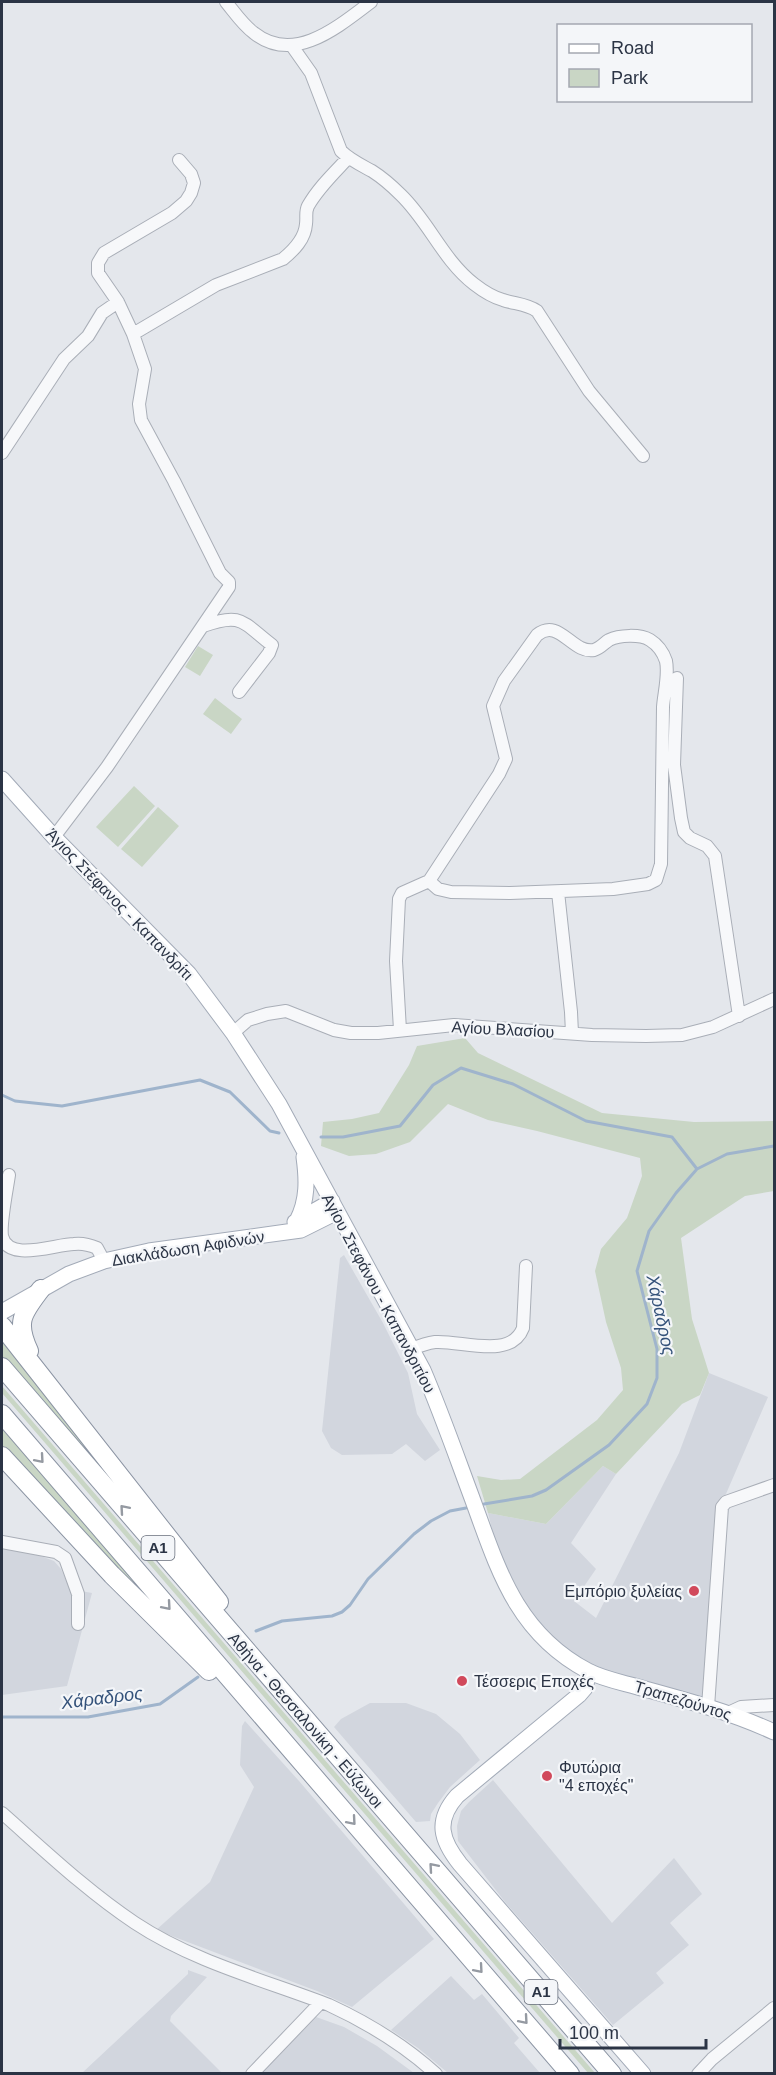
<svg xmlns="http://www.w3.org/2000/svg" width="776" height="2075" viewBox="0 0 776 2075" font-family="Arial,sans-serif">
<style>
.built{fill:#d2d6de}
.green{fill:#c9d6c5}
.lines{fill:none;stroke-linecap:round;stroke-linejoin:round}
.stream{stroke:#9fb4cc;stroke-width:3}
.minor-casing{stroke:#a9aeb7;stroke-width:14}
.major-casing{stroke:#a3abb8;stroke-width:17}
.highway-casing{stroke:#8b94a3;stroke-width:20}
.minor{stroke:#f7f8fa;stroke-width:12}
.major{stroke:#fff;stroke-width:15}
.highway{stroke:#fff;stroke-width:18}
.oneway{stroke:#959aa2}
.poi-dot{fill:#d1495b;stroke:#f4f6f9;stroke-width:2}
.labels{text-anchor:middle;stroke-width:4.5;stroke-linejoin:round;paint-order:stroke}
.shield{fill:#f4f6f9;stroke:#676e7b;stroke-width:1.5}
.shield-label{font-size:15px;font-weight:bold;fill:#2b3445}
.street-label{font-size:16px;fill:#2b3445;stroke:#f4f6f9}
.poi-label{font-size:16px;fill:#2b3445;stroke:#f4f6f9;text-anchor:start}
.water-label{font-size:18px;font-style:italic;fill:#34527a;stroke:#f4f6f9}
</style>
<rect width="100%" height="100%" fill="#e4e7ec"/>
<path class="built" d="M344,1255L383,1323L408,1373L417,1414L440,1450L425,1461L406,1444L392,1454L342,1455L331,1448L322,1431L340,1258Z
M709,1373L768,1397L719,1510L705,1702L596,1671L537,1627L502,1569L488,1513L546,1524L603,1466L616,1474L571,1543L596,1569L574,1601L596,1618L679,1453Z
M2,1549L38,1555L54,1561L61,1569L70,1589L92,1593L67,1686L2,1695Z
M370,1703H406L436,1714L460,1734L480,1760L450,1787L438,1803L431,1814L430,1821L416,1822L334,1727L341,1719Z
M245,1721L299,1781L434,1939L352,2007L317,1991L156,1930L210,1882L254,1787L240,1765L242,1726Z
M493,1780L612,1923L674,1858L702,1894L670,1923L689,1945L656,1973L664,1983L613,2025L505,1902L458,1841L457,1826L461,1811L469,1802Z
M188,1970L207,1977L171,2016L170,2021L222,2073H82L188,1974Z
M451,1976L474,2000L482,1994L519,2038L514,2043L540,2073H448L418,2048L391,2030Z
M316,2017L344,2027L377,2046L414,2073L260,2074Z"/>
<path class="green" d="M198,646L213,655L200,676L185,667Z
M215,698L242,719L231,734L203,714Z
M134,786L155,806L118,847L96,827Z
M158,807L179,826L142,867L121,849Z
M465,1038L478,1053L602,1113L694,1122L774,1121V1191L745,1196L681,1238L692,1319L709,1373L700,1395L682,1404L616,1474L603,1466L546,1524L488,1513L477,1476L501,1480L520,1479L597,1420L623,1390L621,1368L606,1322L595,1271L601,1249L627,1218L642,1176L640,1158L537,1131L488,1120L448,1104L410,1142L376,1154L349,1156L321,1146L323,1122L352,1119L379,1113L409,1065L417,1046Z
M2,1340L154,1529L2,1361Z
M2,1386L595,2073H588L2,1393Z
M2,1427L186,1643L2,1447Z"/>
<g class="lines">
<path class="stream" d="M2,1095L15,1101L62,1106L200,1080L230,1092L270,1131L279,1133
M321,1137H343L400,1126L433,1085L461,1068L513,1084L586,1121L672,1137L697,1169
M484,1504L532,1496L546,1490L609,1445L647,1404L657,1378V1349L637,1271L649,1231L676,1193L697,1169L727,1154L774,1146
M256,1631L282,1621L332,1616L342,1612L350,1605L368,1579L414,1534L431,1521L450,1511L466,1508
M2,1717H88L160,1704L198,1677"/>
<defs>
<path id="minor" d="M226,2C235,13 243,25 254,33C294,65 339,26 371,2
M292,46L311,73L341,151C350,160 361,165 372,171C383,178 392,186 401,195C429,222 443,260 474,284C483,291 492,297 503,300C515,304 527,304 537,311L589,391L643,456
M133,334L216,285L283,259C294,250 305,239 306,224C307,217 305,212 308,206C318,188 334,173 348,158
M2,453L64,359L88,336L102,313L118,302
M203,626C242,612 242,622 272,645L269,653L239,692
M677,678L674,765L681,818L684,832L690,838L707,846L715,856L739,1016
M54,837L107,767L229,587V582L220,573L174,481L141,420L139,404L145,369L133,334L125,317L118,302L98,273V263L104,253L172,213L186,201L191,193L194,183L191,174L179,160
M558,892L571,1012L572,1033
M400,1030L396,961L399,899L402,893L429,881L499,774L506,759L493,706L504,681L537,635C559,617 572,654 594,650C601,648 604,643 609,640C619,635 640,634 650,640C658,645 663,652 666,661C669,675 664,693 663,707C662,759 662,812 661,864L656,880L648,884L613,889L510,893L451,892L438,889L429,881
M233,1033L248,1020L267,1014L286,1011L334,1030L351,1033H378L454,1025L592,1035L646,1036L682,1035L713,1027L774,999
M9,1175C7,1189 0,1223 2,1236C8,1263 55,1244 74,1244C82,1243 90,1245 97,1248L104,1261
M412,1349C419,1346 427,1343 435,1342C461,1340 511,1360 523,1328L526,1266
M2,1542L56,1552L65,1558L78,1594V1624
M708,1707L722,1507L726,1502L774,1485
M728,1713L741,1707L774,1705
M2,1813C45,1851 87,1891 135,1923C194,1962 264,1980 329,2005C368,2023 404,2045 436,2074
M252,2074L321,2002
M698,2074L712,2059L774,2008"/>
<path id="major" d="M2,779L54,837L189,974L233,1033L279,1104L423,1370C441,1412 456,1455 472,1498C498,1569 516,1633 588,1671C605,1680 626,1683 645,1689C689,1701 733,1713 774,1732
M297,1221C308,1200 307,1179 304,1157
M295,1222L332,1201
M2,1312L69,1274L104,1261L149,1251L301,1230L337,1212
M589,1672L585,1688L579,1695L457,1796C435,1821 441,1840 460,1864L643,2074"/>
<path id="highway" d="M2,1326L219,1602
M29,1351C15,1321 23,1313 41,1289
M2,1367L612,2074
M2,1414L570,2074
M2,1456L112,1575L209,1671"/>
</defs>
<use href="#minor" class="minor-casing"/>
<use href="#major" class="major-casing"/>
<use href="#highway" class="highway-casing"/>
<use href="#minor" class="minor"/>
<use href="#major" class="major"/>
<use href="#highway" class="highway"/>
</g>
<defs><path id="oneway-chevron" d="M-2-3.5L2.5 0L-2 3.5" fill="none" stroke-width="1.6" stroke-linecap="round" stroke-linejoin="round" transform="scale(1.5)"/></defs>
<g class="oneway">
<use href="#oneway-chevron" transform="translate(40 1459) rotate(49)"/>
<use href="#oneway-chevron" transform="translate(124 1509) rotate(-131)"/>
<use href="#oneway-chevron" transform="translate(167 1606) rotate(49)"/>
<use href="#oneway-chevron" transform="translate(352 1821) rotate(49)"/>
<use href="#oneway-chevron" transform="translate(433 1867) rotate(-131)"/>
<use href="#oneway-chevron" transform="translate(479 1969) rotate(49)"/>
<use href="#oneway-chevron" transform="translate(524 2020) rotate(49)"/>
</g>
<g class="poi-dot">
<circle cx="694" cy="1591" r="6"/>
<circle cx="462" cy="1681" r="6"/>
<circle cx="547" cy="1776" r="6"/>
</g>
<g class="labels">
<g class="shield">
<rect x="141.5" y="1536" width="33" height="24" rx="4.5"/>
<rect x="524.5" y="1980" width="33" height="24" rx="4.5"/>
</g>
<g class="shield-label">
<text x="158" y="1553">Α1</text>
<text x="541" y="1997">Α1</text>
</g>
<g class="street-label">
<text transform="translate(120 904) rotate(46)" y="6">Άγιος Στέφανος - Καπανδρίτι</text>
<text transform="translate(503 1029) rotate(3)" y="6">Αγίου Βλασίου</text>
<text transform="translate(188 1248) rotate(-9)" y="6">Διακλάδωση Αφιδνών</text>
<text transform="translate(379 1293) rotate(62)" y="6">Αγίου Στεφάνου - Καπανδριτίου</text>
<text transform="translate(683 1700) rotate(17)" y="6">Τραπεζούντος</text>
<text transform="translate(306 1720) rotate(49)" y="6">Αθήνα - Θεσσαλονίκη - Εύζωνοι</text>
</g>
<g class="poi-label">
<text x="682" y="1597" text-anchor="end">Εμπόριο ξυλείας</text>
<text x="474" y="1687">Τέσσερις Εποχές</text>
<text x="559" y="1773">Φυτώρια<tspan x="559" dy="18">"4 εποχές"</tspan></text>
</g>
<g class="water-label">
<text transform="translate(661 1315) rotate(78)" y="6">Χάραδρος</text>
<text transform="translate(102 1698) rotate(-7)" y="6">Χάραδρος</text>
</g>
</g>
<rect width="776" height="2075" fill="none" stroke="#2b3445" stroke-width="6"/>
<rect x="557" y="24" width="195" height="78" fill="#f4f6f9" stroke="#a4a8b1" stroke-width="1.5"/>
<rect x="569" y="44" width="30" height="9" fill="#ffffff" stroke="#a4a8b1" stroke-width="1.5"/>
<text x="611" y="54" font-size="18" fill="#2b3445">Road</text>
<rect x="569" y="69" width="30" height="18" fill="#c9d6c5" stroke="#a4a8b1" stroke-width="1.5"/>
<text x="611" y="84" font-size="18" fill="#2b3445">Park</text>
<path d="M560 2039v9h146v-9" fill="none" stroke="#2b3445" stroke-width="3"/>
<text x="569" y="2039" font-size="18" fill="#2b3445" stroke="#f4f6f9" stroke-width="4.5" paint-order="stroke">100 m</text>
</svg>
